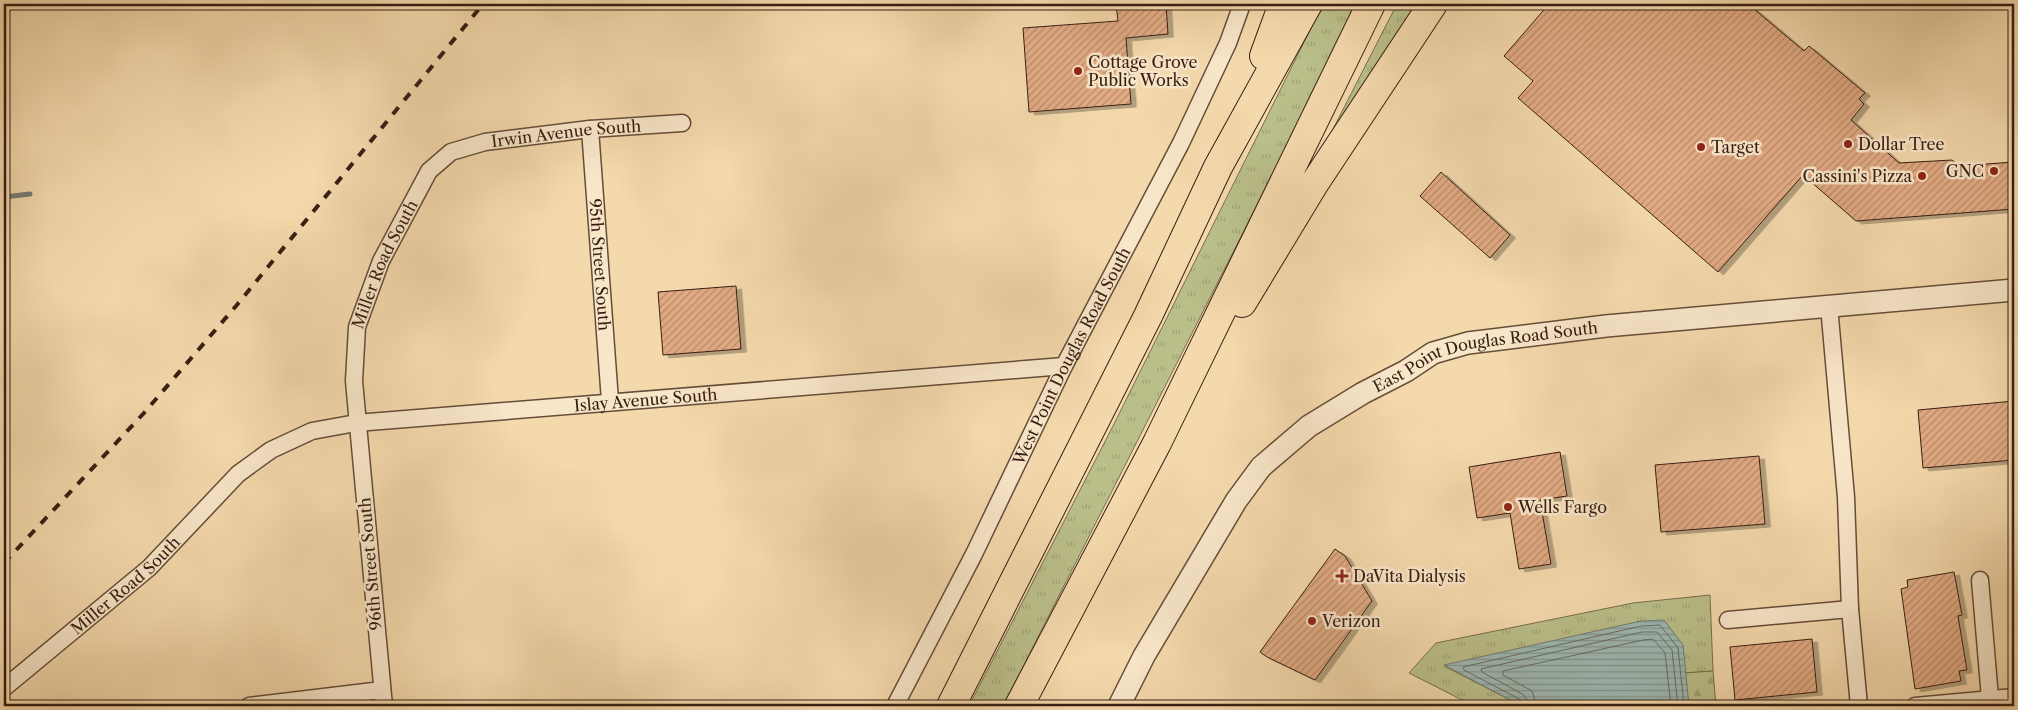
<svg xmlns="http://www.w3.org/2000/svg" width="2018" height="710" viewBox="0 0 2018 710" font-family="'Libre Caslon Text',serif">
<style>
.grass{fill:url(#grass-tufts);stroke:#786e4e}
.forest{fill:url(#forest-firs);stroke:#786e4e}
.water{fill:url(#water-rules);stroke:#757b73}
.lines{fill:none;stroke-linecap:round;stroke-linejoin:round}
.shore{stroke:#6a6c63;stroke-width:1}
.stream{stroke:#757b73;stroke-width:5}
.building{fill:url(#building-hatch);stroke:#371e13;filter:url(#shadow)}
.minor-casing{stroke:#664d39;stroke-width:19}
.tertiary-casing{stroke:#664d39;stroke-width:24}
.motorway-casing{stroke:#371e13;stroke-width:30}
.minor{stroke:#f8e6c9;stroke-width:16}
.tertiary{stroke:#f8e6c9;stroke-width:21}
.motorway{stroke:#f4d9ac;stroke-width:28}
.rail{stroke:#371e13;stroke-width:4;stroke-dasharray:9 9;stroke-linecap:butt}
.poi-dot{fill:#8f2418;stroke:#f8e6c9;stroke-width:2}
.labels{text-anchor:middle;stroke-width:5;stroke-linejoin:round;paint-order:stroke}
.poi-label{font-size:16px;fill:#371e13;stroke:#f8e6c9;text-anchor:start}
.street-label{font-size:16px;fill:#371e13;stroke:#f8e6c9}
</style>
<defs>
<pattern id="grass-tufts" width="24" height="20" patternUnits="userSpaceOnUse" patternTransform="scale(1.25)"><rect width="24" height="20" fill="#babf8a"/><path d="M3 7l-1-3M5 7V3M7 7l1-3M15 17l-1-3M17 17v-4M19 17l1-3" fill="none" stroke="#a0a476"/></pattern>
<pattern id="forest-firs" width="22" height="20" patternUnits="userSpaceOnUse" patternTransform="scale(1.25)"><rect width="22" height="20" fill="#babf8a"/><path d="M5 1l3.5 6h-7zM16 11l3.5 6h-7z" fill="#a0a476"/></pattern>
<pattern id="water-rules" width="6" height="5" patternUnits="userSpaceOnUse" patternTransform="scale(1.25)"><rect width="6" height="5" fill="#9eb9b3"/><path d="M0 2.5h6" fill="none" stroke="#829690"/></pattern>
<pattern id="building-hatch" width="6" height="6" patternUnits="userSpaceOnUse" patternTransform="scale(1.25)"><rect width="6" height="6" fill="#e2ab84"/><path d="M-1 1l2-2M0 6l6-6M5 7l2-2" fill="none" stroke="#b88b6b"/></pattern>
<filter id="shadow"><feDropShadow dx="5.5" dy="3" stdDeviation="0" flood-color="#0004"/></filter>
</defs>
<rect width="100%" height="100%" fill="#f4d9ac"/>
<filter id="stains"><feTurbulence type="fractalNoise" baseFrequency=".004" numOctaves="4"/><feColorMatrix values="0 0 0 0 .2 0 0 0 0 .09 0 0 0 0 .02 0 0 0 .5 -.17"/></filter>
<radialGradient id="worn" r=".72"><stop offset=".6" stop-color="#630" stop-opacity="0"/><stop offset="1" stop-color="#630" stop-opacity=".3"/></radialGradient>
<path class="grass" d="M1323,4H1359L1003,706H969L1115,422Z
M1397,4H1418L1384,52L1334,134L1331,133Z
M1710,595L1713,671L1684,673L1683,645L1444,666L1522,706H1474L1409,673L1436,643L1633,603Z"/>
<path class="forest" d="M1713,671L1716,706H1689L1684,673Z"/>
<path class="water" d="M1664,620L1683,645L1689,706H1522L1444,665L1641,621Z"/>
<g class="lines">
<path class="shore" d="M1523,706L1521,700L1464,670L1463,667L1641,626L1660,625L1678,648L1684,706
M1530,706L1524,695L1482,672L1481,669L1642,632H1657L1672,650L1678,706
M1537,706L1532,691L1503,675V671L1643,640L1653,639L1665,653L1671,706"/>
<path class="stream" d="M4,197L30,194"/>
</g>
<path class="building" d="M1116,4H1166L1168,34L1126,38L1131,104L1029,112L1023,28L1118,21Z
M1549,4H1748L1804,51L1809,46L1865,93L1859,99L1864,104L1851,120L1899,163L1952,160L1959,166L2014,162V209L1856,221L1803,175L1718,272L1518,98L1533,81L1504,56Z
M1441,172L1510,235L1490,258L1420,196Z
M736,286L741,349L663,355L658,292Z
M2014,401V460L1923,468L1918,410Z
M1560,452L1567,496L1540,500L1551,564L1519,569L1510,513L1477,518L1469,467Z
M1759,456L1765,524L1661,532L1655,465Z
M1335,549L1345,556L1372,601L1315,680L1267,657L1260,652Z
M1954,572L1962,615L1958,616L1967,670L1959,671L1961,681L1915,689L1901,589L1908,587L1907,580Z
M1812,639L1817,692L1735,700L1730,647Z"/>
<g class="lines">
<defs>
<g id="minor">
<path id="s1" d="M590,129L610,401"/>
<path d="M1829,306L1846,497L1850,609L1859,706"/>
<path d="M1980,580L1990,698"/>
<path d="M1728,620L1850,609"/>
<path id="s2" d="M4,688L149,568L238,474L271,450L312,431L356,423L1064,366"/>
<path d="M249,706L382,690"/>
<path id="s3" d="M384,706L354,381L357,327L381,261L429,171L451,152L485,142L590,129L682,123"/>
<path id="s4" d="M895,706L974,554L1064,366L1181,143L1228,43L1242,4"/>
<path d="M1915,706L2014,697"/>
</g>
<g id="tertiary">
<path id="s5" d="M1119,706L1144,656L1236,501L1261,467L1309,426L1363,393L1406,371L1433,353L1468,343L1606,326L2014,290"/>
</g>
<path id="motorway" d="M1264,56L1283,4
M1242,303L1314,184L1433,4
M951,706L1148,316L1218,167L1308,4
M1019,706L1157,443L1371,4"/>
</defs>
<use href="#minor" class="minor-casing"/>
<use href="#tertiary" class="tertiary-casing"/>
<use href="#motorway" class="motorway-casing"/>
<use href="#minor" class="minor"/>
<use href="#tertiary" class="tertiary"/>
<use href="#motorway" class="motorway"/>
<path class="rail" d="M4,563L144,413L236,306L483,4"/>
</g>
<g class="poi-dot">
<circle cx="1078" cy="71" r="5"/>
<circle cx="1848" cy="144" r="5"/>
<circle cx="1701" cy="147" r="5"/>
<circle cx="1994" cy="171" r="5"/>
<circle cx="1922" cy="176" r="5"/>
<circle cx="1508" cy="507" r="5"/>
<path d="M1339.5 568.5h5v5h5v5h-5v5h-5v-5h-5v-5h5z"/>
<circle cx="1312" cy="621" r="5"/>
</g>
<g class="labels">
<g class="poi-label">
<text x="1088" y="68">Cottage Grove<tspan x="1088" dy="18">Public Works</tspan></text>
<text x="1858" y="150">Dollar Tree</text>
<text x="1711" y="153">Target</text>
<text x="1984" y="177" text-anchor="end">GNC</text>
<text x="1912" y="182" text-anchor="end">Cassini's Pizza</text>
<text x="1518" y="513">Wells Fargo</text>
<text x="1353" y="582">DaVita Dialysis</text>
<text x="1322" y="627">Verizon</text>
</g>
<g class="street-label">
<text dy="6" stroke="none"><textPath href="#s3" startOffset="699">Irwin Avenue South</textPath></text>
<text dy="6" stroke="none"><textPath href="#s1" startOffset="136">95th Street South</textPath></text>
<text dy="6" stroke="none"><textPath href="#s3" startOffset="449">Miller Road South</textPath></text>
<text dy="6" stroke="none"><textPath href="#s4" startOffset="392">West Point Douglas Road South</textPath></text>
<text dy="6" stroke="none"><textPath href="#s5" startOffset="535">East Point Douglas Road South</textPath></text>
<text dy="6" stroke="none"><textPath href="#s2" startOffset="739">Islay Avenue South</textPath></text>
<text transform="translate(370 564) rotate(-95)" y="6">96th Street South</text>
<text dy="6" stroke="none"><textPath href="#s2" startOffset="159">Miller Road South</textPath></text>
</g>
</g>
<rect width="2018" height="710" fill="none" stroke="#f4d9ac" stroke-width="20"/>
<rect x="5" y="5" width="2008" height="700" fill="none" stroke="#371e13" stroke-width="2.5"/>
<rect x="10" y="10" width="1998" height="690" fill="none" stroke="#371e13"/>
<rect width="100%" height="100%" filter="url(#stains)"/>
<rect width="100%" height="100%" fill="url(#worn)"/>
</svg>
